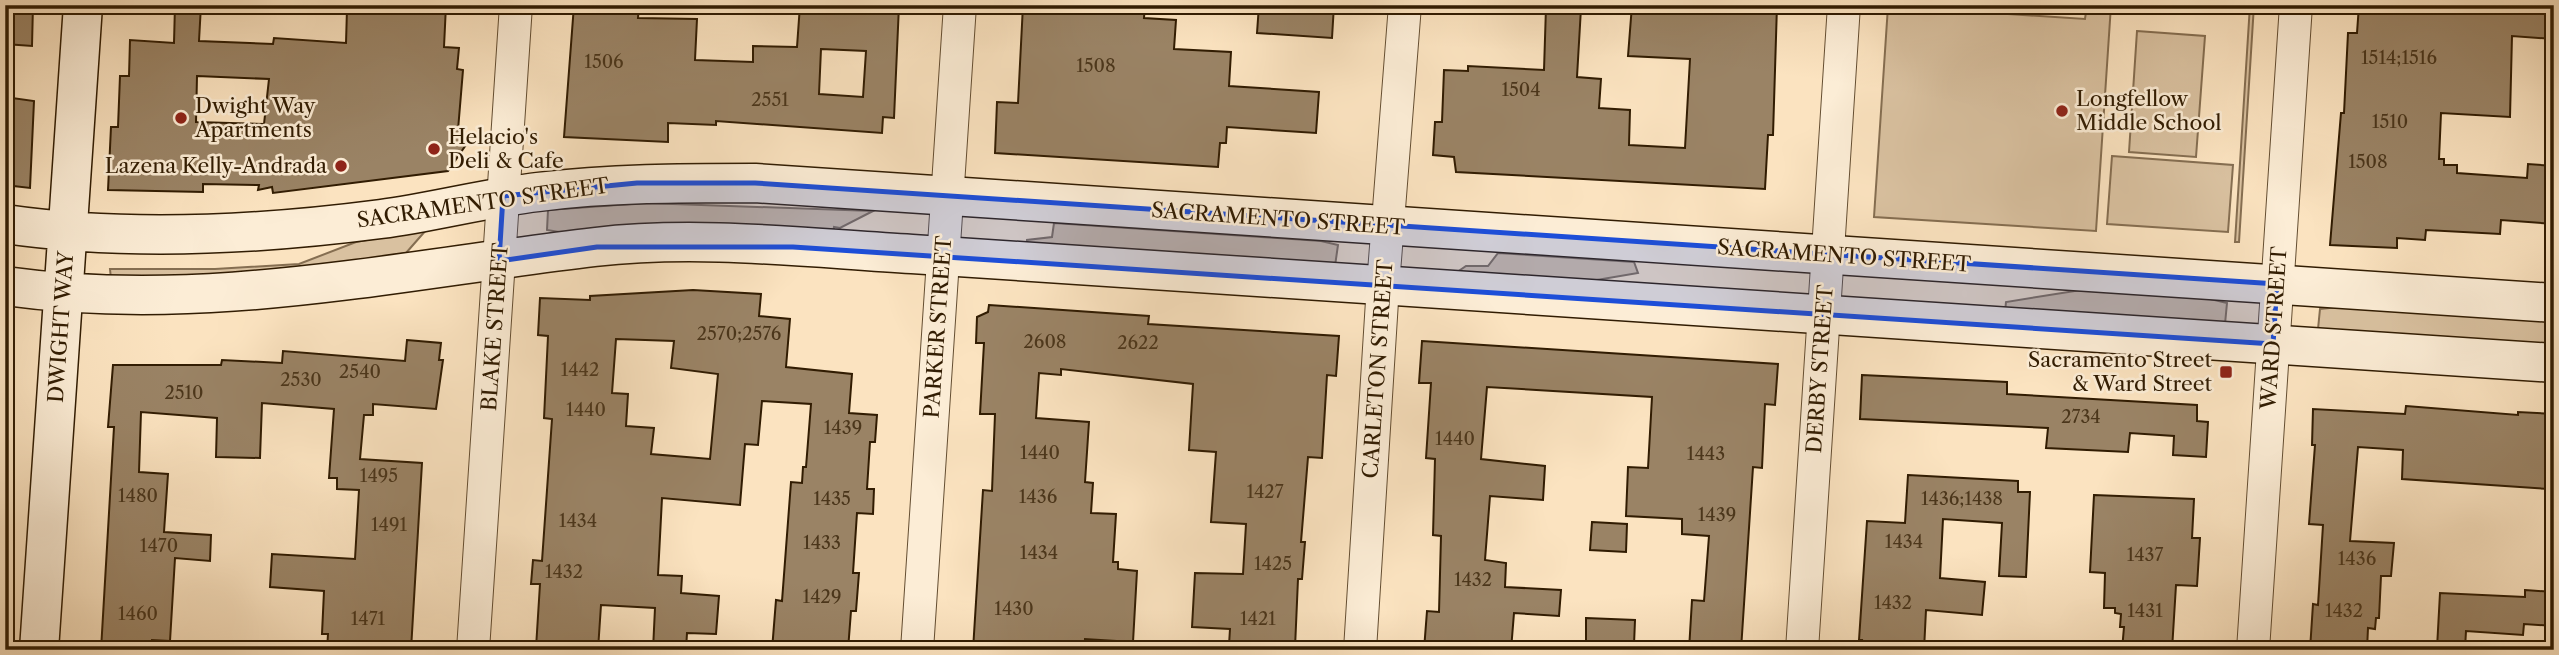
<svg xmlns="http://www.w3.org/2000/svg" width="2559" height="655" viewBox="0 0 2559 655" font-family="'Libre Caslon Text',serif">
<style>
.grass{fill:#d9c1a0;stroke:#856e51;stroke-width:2}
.building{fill:#9a8365;stroke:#311c02;stroke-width:2;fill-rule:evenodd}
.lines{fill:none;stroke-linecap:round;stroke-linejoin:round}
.street-casing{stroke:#644e32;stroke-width:34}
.secondary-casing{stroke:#311c02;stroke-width:41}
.street{stroke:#fcedd6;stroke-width:32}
.secondary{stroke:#fcedd6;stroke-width:38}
.marked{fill:#1d4ed8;fill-opacity:0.2;stroke:#1d4ed8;stroke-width:5;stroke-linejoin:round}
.poi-dot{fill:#8f2418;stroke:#fcedd6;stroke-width:2.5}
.labels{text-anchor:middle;stroke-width:5;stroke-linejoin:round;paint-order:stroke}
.number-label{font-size:18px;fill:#4b361b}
.poi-label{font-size:21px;fill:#311c02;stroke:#fcedd6;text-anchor:start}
.street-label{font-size:21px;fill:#311c02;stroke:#fcedd6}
</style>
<rect width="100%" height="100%" fill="#fbe3c0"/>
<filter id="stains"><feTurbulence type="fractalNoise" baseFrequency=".00286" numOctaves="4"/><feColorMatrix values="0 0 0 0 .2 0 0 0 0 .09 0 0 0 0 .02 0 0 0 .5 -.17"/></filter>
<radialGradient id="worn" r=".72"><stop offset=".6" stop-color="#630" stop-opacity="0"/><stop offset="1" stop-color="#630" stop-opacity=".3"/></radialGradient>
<path class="grass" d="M2087,5H2111L2096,231L1874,217L1888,6L2085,19Z
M2250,5H2254L2239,242H2235Z
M2137,31L2205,36L2196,157L2129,152Z
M2112,156L2233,165L2228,232L2107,224Z
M645,203L873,211L840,228L834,227L833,234L565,233L547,230L548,210Z
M1054,223L1321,241L1338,245L1335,266L1027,247V240L1052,237Z
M427,229L406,253L290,274L111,279L110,269H215L299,264L356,242Z
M1498,253L1634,262L1638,273L1585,282L1453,275L1466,266H1488Z
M2081,290L2206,298L2227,303L2225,324L2005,312L2006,302Z
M2339,307L2554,321V348L2318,329L2320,309Z"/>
<path class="building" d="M5,5H33L32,46L5,44Z
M175,5H201L199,41L273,44L274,38L346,43L347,9H351V5H446L444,47L459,48L457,69L463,70L458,130L470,139L448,171L273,193L272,187L258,190L259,185L203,184V192L108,190L111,127H118L120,76H129L130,40L174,43ZM197,76L269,79L264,124L196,122Z
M574,5H639L638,18L697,19L695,60L753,62V46L797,47L800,5H899L894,118L883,117L882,133L716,121V125L668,123V142L564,137ZM821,49L866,51L863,97L819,94Z
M1023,5H1145L1144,18L1176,20L1174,49L1231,52L1229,86L1319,92L1316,133L1227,127L1226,143H1220L1218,167L995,153L997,102L1018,103Z
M1259,5H1334L1332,38L1257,33Z
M1632,5H1777L1773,135H1768L1765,189L1456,172L1454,157L1433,155L1435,122H1442L1444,70L1468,71V66L1544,70L1546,7L1581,8L1577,77L1601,79L1599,108L1630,110L1629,145L1685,148L1690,59L1628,56Z
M2359,5H2554V39L2512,36L2510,117L2441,113L2439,159H2444V165H2457V173L2527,178L2528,164L2554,166V224L2501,220L2500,234L2426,230L2425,240L2397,238V248L2330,245L2341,113H2344L2348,33H2357Z
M5,97L34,101L30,188L5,185Z
M693,290L761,294L759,316L790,319L786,367L852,374L849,413L877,415L875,442H870L867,489H874L873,514L857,513L853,573H859L856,611H851L848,650H772L776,600L782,601L791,482L802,483L803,467H806L811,404L762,401L758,445L745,444L740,505L662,498L658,575L682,576L681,593L719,596L716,634L687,633L686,650H653L655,608L601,605L598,650L536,648L540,584H531L533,560L542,561L552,419L544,418L548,336L538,335L540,298L590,300V296ZM616,339L674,341L671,368L718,374L710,459L651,454L654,428L626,426L628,394L612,393Z
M989,305L1149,316L1148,324L1339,336L1336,376L1327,375L1322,458L1308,457L1301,542H1305L1302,579H1298L1295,648L1229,645L1230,629L1192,627L1195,573L1243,574L1246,524L1211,522L1216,452L1189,450L1193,384L1061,369V375L1039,373L1036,418L1089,422L1085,482L1093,483L1091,513L1116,514L1113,562H1118V569L1137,571L1133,642L1085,639L1084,650H973L983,490L992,491L995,414H980L984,343H976L977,317L988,312Z
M407,340L441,343L439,360H443L436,409L373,404V415H364L360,459L422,463L411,650H327L328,634H322L324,591L270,587L272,554L355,559L359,490L337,489V478H329L334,409L262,403L260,458L216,457L217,418L141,412L139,472L168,474L164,532L211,535L210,561L175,558L170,641L152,640L151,650H101L114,427H108L113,365H221L222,360L282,363L283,351L405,361Z
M1422,341L1778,364L1775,405L1765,404L1762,468L1753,467L1741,650H1689L1692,600L1704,601L1709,536L1682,534V519L1626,516L1628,467L1648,468L1652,397L1487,387L1481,459L1545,466L1543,500L1490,496L1485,560L1506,563L1505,587L1561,590L1559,616L1514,613L1511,650H1424L1427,611L1439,612L1441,536L1433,535L1435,459L1426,458L1431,383H1419Z
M1862,375L2007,382V394L2197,405V421L2208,422L2206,457L2173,455L2174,436L2130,433L2128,452L2046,448L2048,428L1860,419Z
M2406,406L2518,415V412L2554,414V478H2550L2549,489L2402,479L2403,450L2358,447L2350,541L2394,543L2391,576H2381L2379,618H2376L2375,629L2368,628L2367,650H2310L2313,604L2318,605L2323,525L2309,524L2315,445H2312L2313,409L2405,414Z
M1908,475L2018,481V492H2030L2026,577L1999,576L2002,523L1943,519L1940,578L1985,582L1982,615L1926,610L1924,650H1867L1861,648L1862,640H1859L1867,521L1905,523Z
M2094,495L2194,499L2192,538H2200L2197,586L2176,585L2172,650H2122L2124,627H2120L2121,614L2115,613V608H2104L2105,573L2090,572Z
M1592,522L1627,524L1626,552L1590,550Z
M2525,590L2554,592V626L2524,624L2523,635L2466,631L2465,649L2437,648L2440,593L2525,597Z
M1586,618L1635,620L1634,645L1586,643Z"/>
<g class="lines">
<defs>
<path id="street" d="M473,650L516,5
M917,650L960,5
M1360,650L1383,285L1405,5
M1802,650L1844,5
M2253,650L2296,5"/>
<path id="secondary" d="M5,224C129,242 258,235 381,219C434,212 485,198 538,192C610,183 682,183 755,183L2554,303
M5,286C206,314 397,270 595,247C699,235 808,248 912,254L2554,363
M39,650L83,5"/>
</defs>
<use href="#street" class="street-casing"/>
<use href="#secondary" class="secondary-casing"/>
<use href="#street" class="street"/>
<use href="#secondary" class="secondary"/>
</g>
<path class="marked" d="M637,183H755L2277,284L2273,344L793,247H597L499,261L503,196Z"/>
<g class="poi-dot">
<circle cx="2062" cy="111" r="7"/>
<circle cx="181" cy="118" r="7"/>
<circle cx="434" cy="149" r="7"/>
<circle cx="341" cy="166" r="7"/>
<rect x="2219" y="365" width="14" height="14" rx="3.5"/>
</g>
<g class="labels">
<g class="number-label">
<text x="2399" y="64">1514;1516</text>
<text x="604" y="68">1506</text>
<text x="1096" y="72">1508</text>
<text x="1521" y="96">1504</text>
<text x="770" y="106">2551</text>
<text x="2390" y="128">1510</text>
<text x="2368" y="168">1508</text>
<text x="739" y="340">2570;2576</text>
<text x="1045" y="348">2608</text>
<text x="1138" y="349">2622</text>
<text x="580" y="376">1442</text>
<text x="360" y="378">2540</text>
<text x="301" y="386">2530</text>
<text x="184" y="399">2510</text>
<text x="586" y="416">1440</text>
<text x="2081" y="423">2734</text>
<text x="843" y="434">1439</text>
<text x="1455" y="445">1440</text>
<text x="1040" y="459">1440</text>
<text x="1706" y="460">1443</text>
<text x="379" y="482">1495</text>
<text x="1265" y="498">1427</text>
<text x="138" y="502">1480</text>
<text x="1038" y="503">1436</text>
<text x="832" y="505">1435</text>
<text x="1962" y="505">1436;1438</text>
<text x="1717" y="521">1439</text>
<text x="578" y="527">1434</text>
<text x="389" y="531">1491</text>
<text x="1904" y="548">1434</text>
<text x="822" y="549">1433</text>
<text x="159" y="552">1470</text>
<text x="1039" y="559">1434</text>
<text x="2145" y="561">1437</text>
<text x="2357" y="565">1436</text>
<text x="1273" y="570">1425</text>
<text x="564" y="578">1432</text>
<text x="1473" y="586">1432</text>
<text x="822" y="603">1429</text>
<text x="1893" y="609">1432</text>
<text x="1014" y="615">1430</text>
<text x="2145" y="617">1431</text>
<text x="2344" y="617">1432</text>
<text x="138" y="620">1460</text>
<text x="368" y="625">1471</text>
<text x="1258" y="625">1421</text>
</g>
<g class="poi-label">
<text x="2076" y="106">Longfellow<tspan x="2076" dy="24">Middle School</tspan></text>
<text x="195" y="113">Dwight Way<tspan x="195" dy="24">Apartments</tspan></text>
<text x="448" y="144">Helacio's<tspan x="448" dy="24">Deli &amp; Cafe</tspan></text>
<text x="327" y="173" text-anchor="end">Lazena Kelly-Andrada</text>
<text x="2212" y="367" text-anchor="end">Sacramento Street<tspan x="2212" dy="24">&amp; Ward Street</tspan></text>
</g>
<g class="street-label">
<text transform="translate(483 203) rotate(-8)" y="7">SACRAMENTO STREET</text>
<text transform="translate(1278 219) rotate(4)" y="7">SACRAMENTO STREET</text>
<text transform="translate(1844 256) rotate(4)" y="7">SACRAMENTO STREET</text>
<text transform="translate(61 327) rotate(-86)" y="7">DWIGHT WAY</text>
<text transform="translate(495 327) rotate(-86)" y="7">BLAKE STREET</text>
<text transform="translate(938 327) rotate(-86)" y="7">PARKER STREET</text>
<text transform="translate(2274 328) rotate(-86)" y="7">WARD STREET</text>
<text transform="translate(1378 369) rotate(-86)" y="7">CARLETON STREET</text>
<text transform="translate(1820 369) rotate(-86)" y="7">DERBY STREET</text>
</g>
</g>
<rect width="2559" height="655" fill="none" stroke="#fbe3c0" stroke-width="28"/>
<rect x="7" y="7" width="2545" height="641" fill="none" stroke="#311c02" stroke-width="3.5"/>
<rect x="14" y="14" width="2531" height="627" fill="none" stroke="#311c02" stroke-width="2"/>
<rect width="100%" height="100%" filter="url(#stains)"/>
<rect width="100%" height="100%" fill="url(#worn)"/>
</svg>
